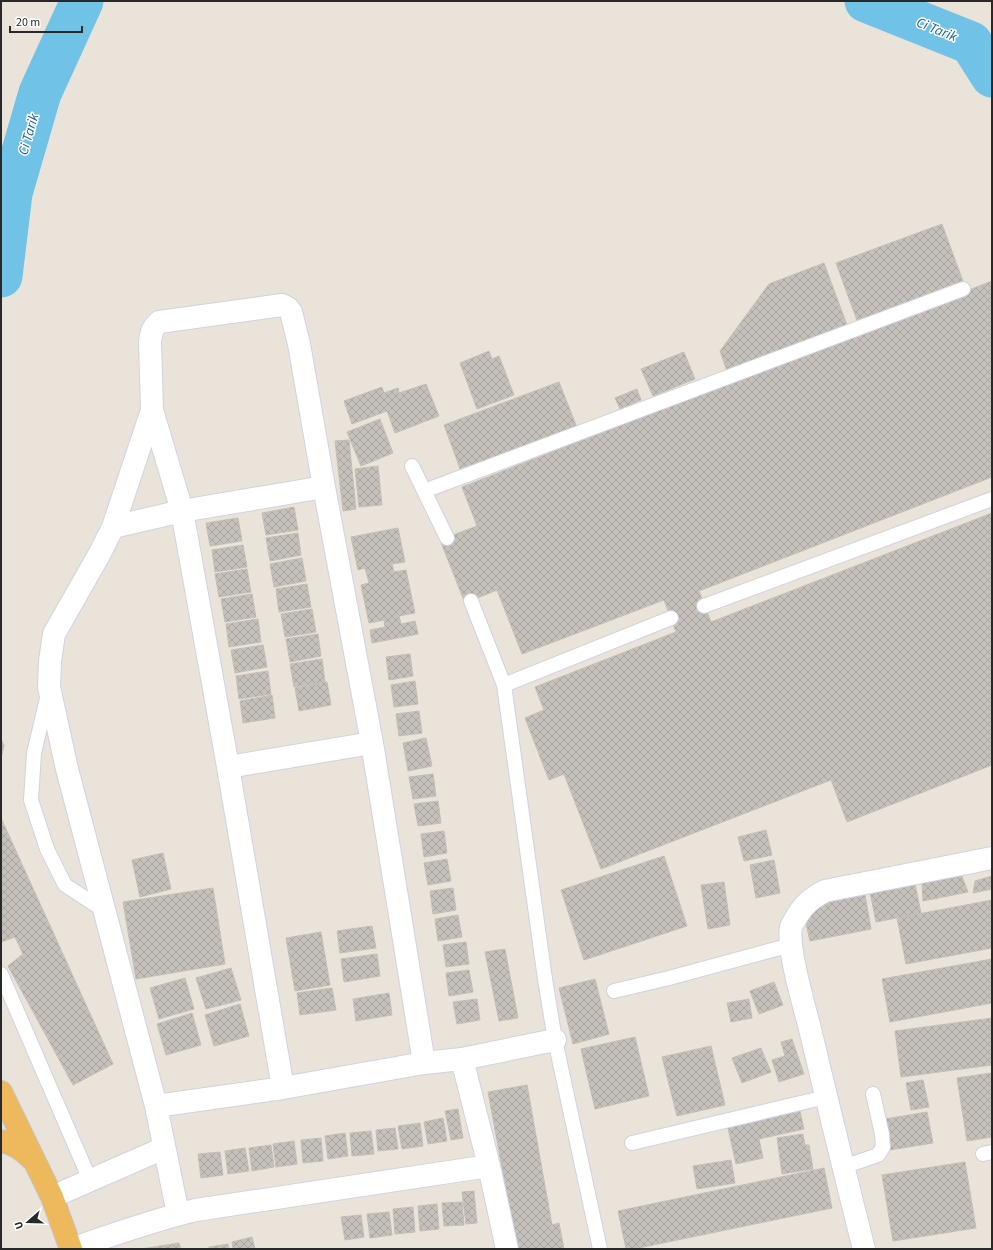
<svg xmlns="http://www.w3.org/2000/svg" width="993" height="1250" viewBox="0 0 993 1250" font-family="'Source Sans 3',sans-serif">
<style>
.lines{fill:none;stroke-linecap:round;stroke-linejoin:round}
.river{stroke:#71c2e7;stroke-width:43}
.building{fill:url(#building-cross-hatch);stroke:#c4bfb4}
.service-casing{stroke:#cfd2e0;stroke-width:16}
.minor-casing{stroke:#cfd2e0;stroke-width:24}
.trunk-casing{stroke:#c3c3c3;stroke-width:24}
.service{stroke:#fff;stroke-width:14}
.minor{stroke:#fff;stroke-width:22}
.trunk{stroke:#eeb95d;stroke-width:22}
.labels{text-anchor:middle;stroke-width:3;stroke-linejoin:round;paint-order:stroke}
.water-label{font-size:14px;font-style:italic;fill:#145f8f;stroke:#fff}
</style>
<defs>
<pattern id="building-cross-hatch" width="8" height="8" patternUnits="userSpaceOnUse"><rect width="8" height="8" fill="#c5c0ba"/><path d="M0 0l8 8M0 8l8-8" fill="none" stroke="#a9a5a0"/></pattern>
</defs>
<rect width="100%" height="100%" fill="#eae3da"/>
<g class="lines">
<path class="river" d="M866,1L971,43L992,76
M1,276L11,193L40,93L82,1"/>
</g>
<path class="building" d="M942,224L964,284L858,323L836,263Z
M824,263L847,325L727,371L720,351L769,284Z
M992,281V477L699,591L711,622L992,513V765L847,822L831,780L601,869L564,774L549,780L525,718L544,710L535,687L676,632L664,600L522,654L497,590L465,603L440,540L477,526L462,487Z
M489,351L492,359L499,356L514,395L477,409L460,363Z
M684,352L695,379L653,396L641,369Z
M559,382L578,430L462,474L444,425Z
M426,384L439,416L395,433L387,411L352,424L344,401L382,387L384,393L398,388L399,393Z
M637,389L641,400L620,409L615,398Z
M380,419L393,453L361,466L347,432Z
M349,440L356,509L343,511L335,441Z
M378,466L382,505L359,507L355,469Z
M294,507L298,530L266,535L262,513Z
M238,518L242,541L210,546L206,523Z
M398,528L405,562L392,564L394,572L406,570L415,613L399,616L401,624L415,621L418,634L372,643L370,630L385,627L384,620L369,623L361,585L369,583L365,568L358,570L351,537Z
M298,533L301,555L270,561L266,538Z
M243,545L247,567L215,572L212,550Z
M302,558L306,581L274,587L270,564Z
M247,569L251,592L219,597L215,574Z
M307,584L311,607L279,612L276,589Z
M252,594L256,617L225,622L221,599Z
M312,609L316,632L285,637L281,614Z
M258,619L261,642L229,647L226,624Z
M318,634L321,656L290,662L286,639Z
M263,645L267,667L235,673L231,650Z
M410,654L413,676L389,680L386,657Z
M322,659L325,682L294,687L290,664Z
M268,671L271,694L239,699L236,676Z
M415,681L418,704L394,707L391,685Z
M327,682L331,705L299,711L295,688Z
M272,695L275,718L243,723L240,701Z
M419,711L422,733L399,736L396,714Z
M426,738L432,766L408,771L403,743Z
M1,739L4,745L1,759Z
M433,774L436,796L413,799L409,777Z
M438,801L441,823L418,826L414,804Z
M1,818L113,1064L73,1085L8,966L23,954L15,937L1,942Z
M766,830L772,855L744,861L738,837Z
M444,831L447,853L424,857L421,834Z
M163,853L171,889L140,897L132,860Z
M664,856L687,926L584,960L561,890Z
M447,859L451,881L428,885L424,863Z
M774,860L780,893L756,898L750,865Z
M961,874L968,892L923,901L922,880Z
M992,876V889L973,893L975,881Z
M724,882L730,925L708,929L701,885Z
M915,884L921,913L876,922L870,892Z
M213,888L225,964L136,979L123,902Z
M453,888L456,910L433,914L430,891Z
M864,889L871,929L810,941L803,910Z
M992,900V948L906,964L897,918Z
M458,915L462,937L438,941L435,919Z
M372,926L376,948L340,953L337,931Z
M321,932L330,985L295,991L286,938Z
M466,942L469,964L446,967L443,945Z
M505,949L518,1018L499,1021L485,952Z
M377,954L380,976L344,982L341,959Z
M992,959V1003L890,1022L882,979Z
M231,968L241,1000L206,1009L196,978Z
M469,970L473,992L449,996L446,973Z
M185,978L194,1009L159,1019L150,988Z
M595,979L609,1034L573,1044L559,988Z
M774,982L783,1005L759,1014L750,991Z
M332,988L336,1010L300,1015L297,993Z
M389,993L392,1015L356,1021L353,999Z
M477,999L480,1020L457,1024L453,1002Z
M749,999L752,1018L731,1022L727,1003Z
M240,1004L249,1036L214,1046L205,1015Z
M192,1013L201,1045L166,1055L157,1024Z
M992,1018V1065L901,1077L895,1031Z
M635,1037L649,1096L595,1109L581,1049Z
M792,1039L804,1074L779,1082L772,1060L785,1056L781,1042Z
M711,1046L725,1105L677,1116L662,1057Z
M761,1048L771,1072L742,1083L732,1058Z
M992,1073V1137L967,1141L957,1078Z
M923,1080L929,1107L911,1110L906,1083Z
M527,1085L552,1225L559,1223L564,1249H517L488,1092Z
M799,1107L804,1129L759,1139L763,1158L736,1164L727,1124Z
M458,1109L463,1138L451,1140L445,1111Z
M927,1112L933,1143L890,1150L885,1119Z
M443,1118L447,1141L428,1144L424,1122Z
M420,1123L423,1146L402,1149L398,1126Z
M395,1128L398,1149L378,1151L376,1130Z
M371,1131L374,1154L352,1156L350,1133Z
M345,1133L348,1156L328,1159L325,1136Z
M803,1134L805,1145H809L813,1169L782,1174L777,1138Z
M321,1138L323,1161L303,1163L301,1140Z
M294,1141L297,1164L276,1167L273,1144Z
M271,1145L274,1167L252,1171L249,1148Z
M245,1148L249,1171L228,1174L225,1151Z
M220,1152L223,1175L201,1178L198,1154Z
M731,1160L735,1183L697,1189L693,1166Z
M965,1162L976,1228L893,1241L882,1175Z
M824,1168L832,1208L634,1249H626L618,1211Z
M474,1191L477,1223L466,1224L462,1192Z
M462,1202L464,1225L444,1226L442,1203Z
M437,1204L439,1229L420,1231L418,1206Z
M413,1207L415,1232L395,1234L393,1209Z
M389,1212L392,1235L370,1238L367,1214Z
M361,1215L364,1237L345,1240L341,1217Z
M252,1237L255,1249H233L232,1242Z
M179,1243L181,1249H141Z
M228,1244L229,1249H209V1247Z"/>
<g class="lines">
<defs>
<path id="service" d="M412,466L447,538
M424,491L963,289
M471,601L504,685L545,979L555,1040L600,1249
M704,606L992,499
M504,685L671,618
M48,694L34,753L31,800L47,849L65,885L105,911
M1,974L90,1180
M614,991L669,978L791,945
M632,1143L826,1097
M983,1154L992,1152
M843,1167L878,1155L883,1147L882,1134L873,1094"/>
<path id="minor" d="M152,410L113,527L100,553L54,634L50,661L49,687L67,769L156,1106L178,1214
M113,527L182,511L324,487
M228,767L372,743
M462,1059L489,1166L507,1249
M283,1088L228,767L182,511L152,410L150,342C151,333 152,328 159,322L282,305L288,308L291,312L299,344L324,487L372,743L424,1063
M156,1106L283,1088L424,1063L462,1059L555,1040
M52,1197L164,1148
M71,1249C112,1235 153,1220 196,1210L489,1166
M864,1249C845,1175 827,1100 809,1025C803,1002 787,948 791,927C792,924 795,920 797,916C805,903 812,898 825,891L992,858"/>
<path id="trunk" d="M1,1092L52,1197L71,1249
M1,1141C14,1143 23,1150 32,1159"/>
</defs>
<use href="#service" class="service-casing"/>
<use href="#minor" class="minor-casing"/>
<use href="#trunk" class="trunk-casing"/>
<use href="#service" class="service"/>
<use href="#minor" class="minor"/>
<use href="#trunk" class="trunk"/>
</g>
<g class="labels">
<g class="water-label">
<text transform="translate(937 29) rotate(22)" y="5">Ci Tarik</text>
<text transform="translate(28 134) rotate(-74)" y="5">Ci Tarik</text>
</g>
</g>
<rect width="993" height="1250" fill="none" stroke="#282828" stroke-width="4"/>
<g transform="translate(28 1222) rotate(250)" stroke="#ffffff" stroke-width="3" paint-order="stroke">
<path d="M0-3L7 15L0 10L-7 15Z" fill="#282828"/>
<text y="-6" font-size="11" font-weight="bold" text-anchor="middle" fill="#282828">U</text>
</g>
<path d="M10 26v6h72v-6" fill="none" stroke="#282828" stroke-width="2"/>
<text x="16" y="26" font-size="12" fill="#282828" stroke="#ffffff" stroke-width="3" paint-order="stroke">20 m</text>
</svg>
